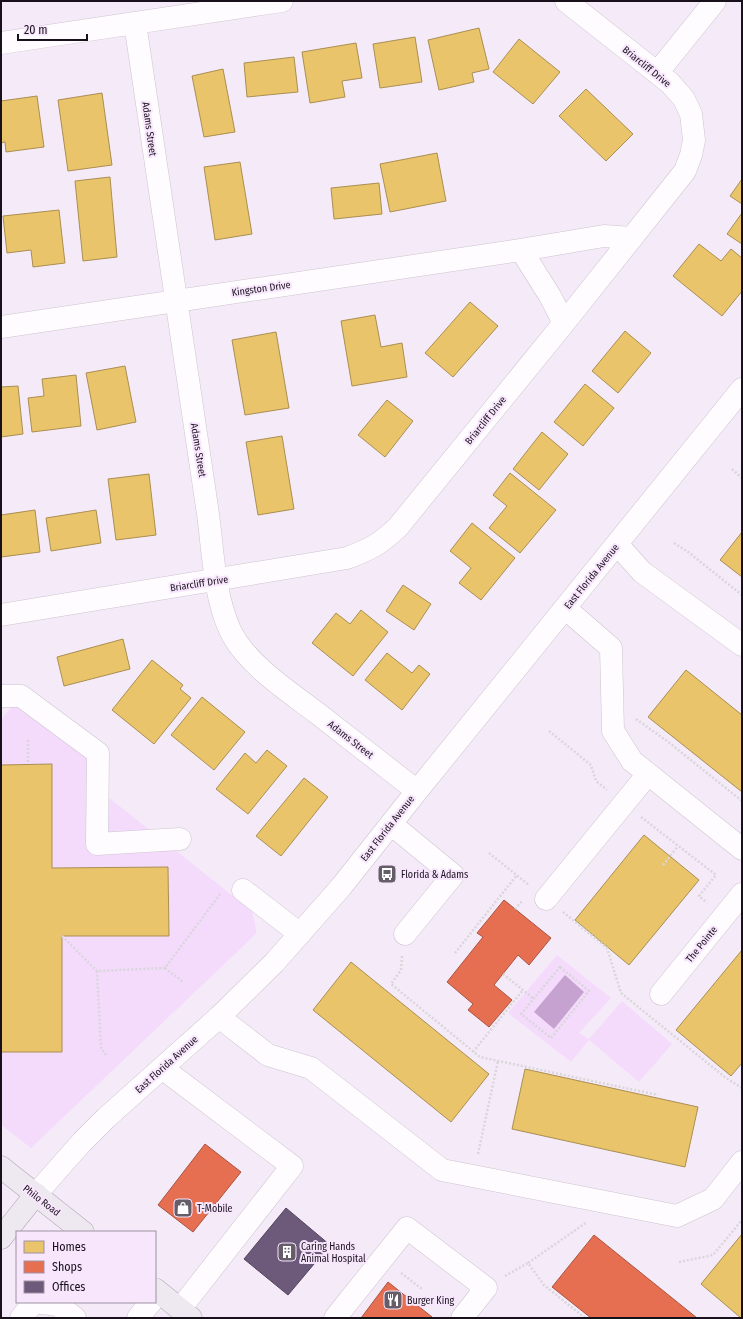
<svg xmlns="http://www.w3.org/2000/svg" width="743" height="1319" viewBox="0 0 743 1319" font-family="'Fira Sans Condensed',sans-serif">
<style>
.green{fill:#f4dbfc}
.water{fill:#c5a2cf}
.homes{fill:#e9c46a;stroke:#aa8e52}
.shops{fill:#e76f51;stroke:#a95341}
.offices{fill:#6d597a;stroke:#54435e}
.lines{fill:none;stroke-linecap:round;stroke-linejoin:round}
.minor-casing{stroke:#cdc4cf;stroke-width:23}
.major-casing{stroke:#b4a7b8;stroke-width:23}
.path{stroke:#d9d6da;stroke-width:2.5;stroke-dasharray:2 2;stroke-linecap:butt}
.minor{stroke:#fefcfe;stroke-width:22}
.major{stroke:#eee8f0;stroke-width:22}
.labels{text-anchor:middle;stroke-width:4;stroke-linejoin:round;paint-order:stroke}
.street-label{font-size:10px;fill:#18111b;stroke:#f8e6fd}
.poi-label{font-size:10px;fill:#18111b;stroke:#f8e6fd;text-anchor:start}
</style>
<rect width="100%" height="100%" fill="#f5ebf8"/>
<path class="green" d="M1,696L98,753V789L252,911L256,929V934L31,1148L1,1125V1052H62V936L169,935L168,867L52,868V764L1,765V720L13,705Z
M557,955L611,998L579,1033L589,1039L622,1001L672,1044L639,1082L589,1040L571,1062L508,1013Z"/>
<path class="water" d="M565,975L584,992L554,1029L534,1012Z"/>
<path class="homes" d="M479,28L489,69L472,73L474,82L439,90L428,40Z
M415,37L422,82L380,88L373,44Z
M519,39L560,72L533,104L493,72Z
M356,43L362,78L342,81L345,97L310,103L302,52Z
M294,57L298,92L247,97L244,63Z
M223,69L235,132L204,137L192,76Z
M586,89L633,134L606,161L559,116Z
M102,93L112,165L68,171L58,100Z
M37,96L44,147L6,152L5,142L1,143V101Z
M437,153L446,201L390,212L380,164Z
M240,162L252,234L215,240L204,167Z
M110,177L117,257L83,261L75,181Z
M742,179V204L730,196Z
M379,183L382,214L334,219L331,188Z
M59,210L65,263L33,267L31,250L7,253L3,216Z
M742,213V244L727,234Z
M699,244L721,261L731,249L742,258V291L722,316L673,276Z
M470,302L498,326L453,377L425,353Z
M375,315L381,347L402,343L407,377L352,386L341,321Z
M625,331L651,353L618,393L592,371Z
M276,332L289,408L245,415L232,340Z
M125,366L136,422L97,430L86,373Z
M76,375L81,426L32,432L28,398L44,396L42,379Z
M585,384L614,408L583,446L554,422Z
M18,386L23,434L1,437V387Z
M387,400L413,421L385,457L358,435Z
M542,432L568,454L539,490L513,469Z
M282,436L294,509L258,515L246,442Z
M510,473L556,510L520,553L489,528L507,506L493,495Z
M149,474L156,535L116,540L108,479Z
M35,510L40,552L1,557V515Z
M96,510L101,543L51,551L46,518Z
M472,523L515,558L481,600L459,583L471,568L450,551Z
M742,532V577L720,560Z
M403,585L431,604L414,630L386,611Z
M361,610L388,632L353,676L312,643L336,613L350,624Z
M123,639L130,669L64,686L57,657Z
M387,653L412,673L419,665L430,674L402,710L365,680Z
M152,660L183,685L180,689L191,698L154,744L112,710Z
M686,670L742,715V792L648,717Z
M202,697L245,732L214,770L171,735Z
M267,750L287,766L248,814L216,789L245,753L256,763Z
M52,764V868L168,867L169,936H62V1052H1V765Z
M304,778L328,797L281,856L256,836Z
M644,835L699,880L629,965L575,920Z
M742,950V1063L731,1076L676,1030Z
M351,962L489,1074L451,1122L313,1010Z
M525,1069L698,1107L685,1167L512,1129Z
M742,1234V1318H741L701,1284Z"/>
<path class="shops" d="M504,900L551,938L529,965L518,955L494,985L512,1000L489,1027L468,1010L473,1004L447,982L483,937L477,933Z
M205,1144L241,1172L193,1232L158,1205Z
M594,1235L697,1318H591L552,1287Z
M388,1282L432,1317L431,1318H361Z"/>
<path class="offices" d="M286,1208L330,1245L288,1295L244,1259Z"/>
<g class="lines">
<defs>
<path id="minor" d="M135,23L208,514C213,551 214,595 230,630C245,663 288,691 317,713C350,739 384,765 417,791
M1,43L282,1
M657,73L715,1
M521,250L550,296L564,323
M1,327L521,250L604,236L632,238
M617,544L642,572L742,645
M565,608L611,648L613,731L632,761L742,849
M1,615L347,558C371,549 380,544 398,527L564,323L685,171L691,155L694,140L691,114L684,99L670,83L566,1
M1,696H21L98,753L97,844L180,839
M391,824L453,875L405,934
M243,890L300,934
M546,899L648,774
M661,994L742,894
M219,1017L268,1055L311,1068L442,1170L677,1216L713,1199L742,1162
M162,1068L292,1166L180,1309
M36,1194L82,1142L106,1118L219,1017L274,963L341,887L417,791L742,389
M35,1302L58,1305
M61,1302L58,1305L75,1318
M21,1318L34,1302
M138,1318L151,1302
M335,1318L407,1228L486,1288L462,1318"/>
<path id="major" d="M1,1167L83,1232
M1,1238L36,1194
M155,1289L191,1318"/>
</defs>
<use href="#minor" class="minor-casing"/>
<use href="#major" class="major-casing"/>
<path class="path" d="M732,469L742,478
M674,543L688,552L742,595
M636,719L667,741L742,801
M549,731L591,765L596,781L607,790
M28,740V764
M641,817L716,875L699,896L707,903
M489,853L529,885
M663,865L678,846
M515,909L523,900
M563,912L607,948L621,993L726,1078L742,1088
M62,936L97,971
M455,953L517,875
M402,956L401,970L391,984L480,1057L658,1095
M560,967L589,991L551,1038L521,1014Z
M165,968L183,982
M503,974L534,999
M473,1052L523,990
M106,1055L101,1048L97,971L165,968L220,894
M478,1154L498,1061
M679,1262L713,1255L742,1220
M401,1273L422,1289
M505,1276L528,1263
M585,1318L544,1285L528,1263L587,1222"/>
<use href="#minor" class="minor"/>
<use href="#major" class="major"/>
</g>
<defs>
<symbol id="bus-square" viewBox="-11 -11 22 22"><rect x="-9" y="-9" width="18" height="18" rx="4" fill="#655d68" stroke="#f8e6fd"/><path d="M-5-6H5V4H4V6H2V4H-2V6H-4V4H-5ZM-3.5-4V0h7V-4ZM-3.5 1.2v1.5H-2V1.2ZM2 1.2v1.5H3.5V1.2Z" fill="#fff"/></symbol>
<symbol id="shop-square" viewBox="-11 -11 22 22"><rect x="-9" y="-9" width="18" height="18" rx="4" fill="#655d68" stroke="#f8e6fd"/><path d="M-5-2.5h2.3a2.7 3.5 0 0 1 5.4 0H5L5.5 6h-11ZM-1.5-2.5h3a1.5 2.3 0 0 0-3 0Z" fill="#fff"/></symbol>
<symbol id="building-square" viewBox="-11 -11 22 22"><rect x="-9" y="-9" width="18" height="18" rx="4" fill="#655d68" stroke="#f8e6fd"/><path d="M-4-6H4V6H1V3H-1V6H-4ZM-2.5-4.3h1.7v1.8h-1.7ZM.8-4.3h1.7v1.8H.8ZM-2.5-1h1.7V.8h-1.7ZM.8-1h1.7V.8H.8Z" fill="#fff"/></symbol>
<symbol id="restaurant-square" viewBox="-11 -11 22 22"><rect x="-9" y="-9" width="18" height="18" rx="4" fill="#655d68" stroke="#f8e6fd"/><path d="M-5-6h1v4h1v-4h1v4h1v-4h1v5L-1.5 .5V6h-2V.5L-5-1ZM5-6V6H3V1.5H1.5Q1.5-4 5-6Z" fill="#fff"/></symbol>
</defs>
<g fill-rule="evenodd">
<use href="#bus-square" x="376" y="863" width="22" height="22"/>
<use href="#shop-square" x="172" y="1197" width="22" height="22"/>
<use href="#building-square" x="276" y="1241" width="22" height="22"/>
<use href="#restaurant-square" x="382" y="1289" width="22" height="22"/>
</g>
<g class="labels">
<g class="street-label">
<text transform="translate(647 66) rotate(39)" y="4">Briarcliff Drive</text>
<text transform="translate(150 129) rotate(82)" y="4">Adams Street</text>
<text transform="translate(261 288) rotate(-8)" y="4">Kingston Drive</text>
<text transform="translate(485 420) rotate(-51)" y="4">Briarcliff Drive</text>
<text transform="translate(199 450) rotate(81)" y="4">Adams Street</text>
<text transform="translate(591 576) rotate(-51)" y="4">East Florida Avenue</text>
<text transform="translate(199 583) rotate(-9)" y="4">Briarcliff Drive</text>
<text transform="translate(351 739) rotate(38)" y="4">Adams Street</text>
<text transform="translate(387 828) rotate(-52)" y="4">East Florida Avenue</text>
<text transform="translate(701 944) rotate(-51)" y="4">The Pointe</text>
<text transform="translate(166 1064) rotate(-42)" y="4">East Florida Avenue</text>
<text transform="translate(42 1200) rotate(38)" y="4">Philo Road</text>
</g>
<g class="poi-label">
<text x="401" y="878">Florida &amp; Adams</text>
<text x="197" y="1212">T-Mobile</text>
<text x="301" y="1250">Caring Hands<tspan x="301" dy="12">Animal Hospital</tspan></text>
<text x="407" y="1304">Burger King</text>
</g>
</g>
<rect width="743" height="1319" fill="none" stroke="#18111b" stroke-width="4"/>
<rect x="16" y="1231" width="140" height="72" fill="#f8e6fd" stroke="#9e91a3"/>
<rect x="24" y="1241" width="20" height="12" fill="#e9c46a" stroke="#9e91a3"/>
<text x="52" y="1251" font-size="12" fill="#18111b">Homes</text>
<rect x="24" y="1261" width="20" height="12" fill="#e76f51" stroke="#9e91a3"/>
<text x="52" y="1271" font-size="12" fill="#18111b">Shops</text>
<rect x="24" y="1281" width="20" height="12" fill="#6d597a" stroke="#9e91a3"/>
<text x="52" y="1291" font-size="12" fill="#18111b">Offices</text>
<path d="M18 34v6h69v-6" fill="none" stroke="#18111b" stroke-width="2"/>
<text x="24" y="34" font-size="12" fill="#18111b" stroke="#f8e6fd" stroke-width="3" paint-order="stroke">20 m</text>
</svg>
